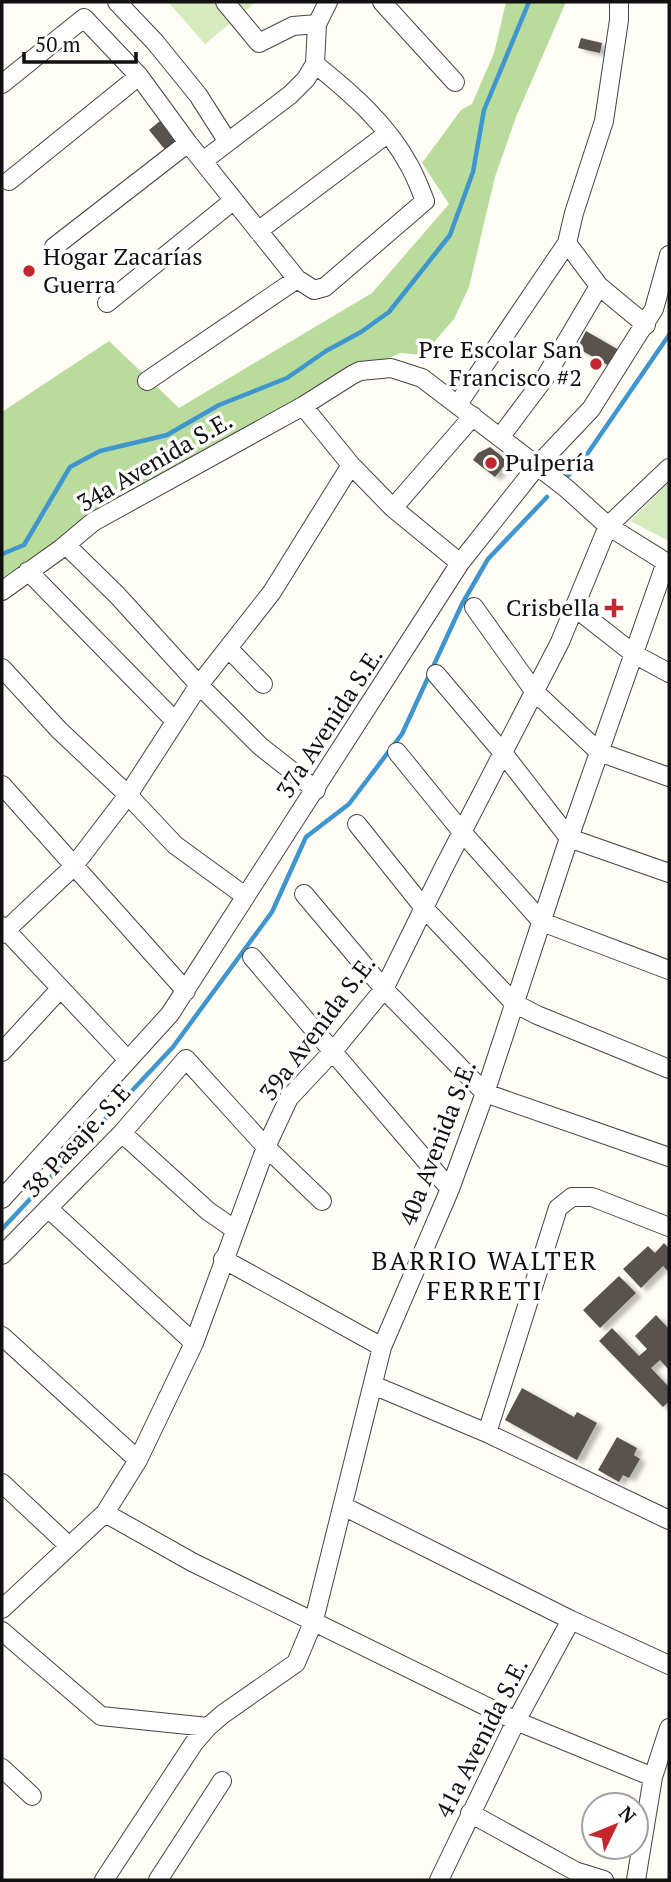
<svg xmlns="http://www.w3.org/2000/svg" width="671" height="1882" viewBox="0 0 671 1882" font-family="'PT Serif',serif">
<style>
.green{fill:#d5ebbd}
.forest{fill:#b9dc9c}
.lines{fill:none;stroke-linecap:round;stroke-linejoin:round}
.stream{stroke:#3f96cf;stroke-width:4.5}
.building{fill:#5a524d;filter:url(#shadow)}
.minor-casing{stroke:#444;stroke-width:20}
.minor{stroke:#fff;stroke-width:18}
.poi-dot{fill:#c4262e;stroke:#fff;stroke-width:2.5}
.labels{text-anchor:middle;stroke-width:7;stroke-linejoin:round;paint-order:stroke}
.poi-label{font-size:24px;fill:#111;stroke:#fff;text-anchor:start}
.street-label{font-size:24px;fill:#111;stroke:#fff}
.neighbourhood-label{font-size:26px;letter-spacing:2px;fill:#111;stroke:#fff}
</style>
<defs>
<filter id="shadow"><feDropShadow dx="6" dy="3.5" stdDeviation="2" flood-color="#0004"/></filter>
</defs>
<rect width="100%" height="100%" fill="#fffdf5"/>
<path class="green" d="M168,2H256L205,44Z
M669,482V541L630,521Z"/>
<path class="forest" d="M506,2H566L516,117L495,177L469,287L454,319L423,355L400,353L352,375L93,522L2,595V412L109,341L179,408L372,293L449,204L422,163L461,110L472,104L494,53Z"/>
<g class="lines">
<path class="stream" d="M566,477L579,466L669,335
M2,554L24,545L70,467L100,451L167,435L219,405L287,378L326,351L361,332L389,312L450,235L473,172L484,110L529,2
M2,1229L173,1047L272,912L306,837L349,804L402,734L462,604L488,559L547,497"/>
</g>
<path class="building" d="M581,38L602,43L600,53L578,48Z
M160,121L178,143L167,152L149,130Z
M586,331L624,353L615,369L577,348Z
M490,447L504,458V466L495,477L473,460L478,453Z
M664,1243L669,1248V1272L663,1266L641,1288L623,1269L648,1246L655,1253Z
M619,1276L636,1293L600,1328L583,1310Z
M656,1315L669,1329V1370L660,1360L651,1368L669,1387V1401L663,1407L599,1341L612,1328L639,1356L647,1349L635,1336Z
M522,1388L574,1417L577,1412L597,1423L577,1460L505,1420Z
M617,1437L637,1448L634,1455L640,1459L629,1478L623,1475L619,1482L598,1470Z"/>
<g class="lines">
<defs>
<path id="minor" d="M117,2L155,42L198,95L228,142
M225,2L259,43L293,26L317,24
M382,2L455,82
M2,84L84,18L139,76L188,143L297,279L314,290L325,287L425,201C420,189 416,177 409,165C387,124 351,93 315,64
M203,161L290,95L306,79L315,64L317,24L328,2
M9,181L139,76
M258,231L387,134
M567,243L599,286L646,325
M54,247L188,143
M107,303L234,200
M147,381L297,279
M458,404L567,243L574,213L604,121L619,20V2
M303,406L351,465L393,508L460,563
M501,436L546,376L599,286
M393,508L473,416
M66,545L117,595L199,685L260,746L316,790
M28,571L175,721
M2,591L62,548L93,522L303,406L352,375L360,371L391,368L422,378L566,488L608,526L669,564
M474,607L534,691L599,752L669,777
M574,607L634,654L669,673
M228,648L263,684
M2,668L59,730L128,795L175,845L245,896
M436,674L503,753L569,838L669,873
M397,752L462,832L542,922L669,970
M2,785L186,991
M357,824L424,908L514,1003L537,1015L669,1069
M304,894L384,989L485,1093L669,1157
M2,926L128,1060
M2,934L73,867L128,795L199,685L272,592L351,465
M252,957L450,1189
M2,1052L60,989
M122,1133L208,1211L234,1229
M2,1199L170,1014L460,563L537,466L591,409L654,309L669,255
M48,1208L194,1343
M2,1255L122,1133L186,1059L266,1147L322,1201
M223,1259L382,1347
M2,1336L138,1460
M373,1385L487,1433L669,1520
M487,1433L558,1208L572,1197H592L669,1227
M2,1483L68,1545
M343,1506L571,1620L669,1665
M105,1513L192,1562L516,1721L653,1777
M2,1609L105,1513L138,1460L194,1343L266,1147L289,1098L334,1050L384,989L443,869L560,642L608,526L669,468
M2,1631L101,1716L208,1727
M2,1768L32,1796
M470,1813L575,1871L604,1880
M104,1880L194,1743L208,1727L223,1714L296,1663L314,1620L382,1347L450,1189L485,1093L569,838L666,562
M158,1880L222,1781
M439,1880L516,1721L571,1620
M636,1880L653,1777L669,1728"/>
</defs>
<use href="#minor" class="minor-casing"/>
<use href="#minor" class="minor"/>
</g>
<g class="poi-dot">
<circle cx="29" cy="271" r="7"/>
<circle cx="596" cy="364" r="7"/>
<circle cx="491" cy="463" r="7"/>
<path d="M610.5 597.5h7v7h7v7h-7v7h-7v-7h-7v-7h7z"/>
</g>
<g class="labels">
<g class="poi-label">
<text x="43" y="265">Hogar Zacarías<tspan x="43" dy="28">Guerra</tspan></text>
<text x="582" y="358" text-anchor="end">Pre Escolar San<tspan x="582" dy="28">Francisco #2</tspan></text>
<text x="505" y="471">Pulpería</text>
<text x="600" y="616" text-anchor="end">Crisbella</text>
</g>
<g class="street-label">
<text transform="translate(155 462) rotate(-30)" y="8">34a Avenida S.E.</text>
<text transform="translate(330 723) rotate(-57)" y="8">37a Avenida S.E.</text>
<text transform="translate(318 1028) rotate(-53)" y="8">39a Avenida S.E.</text>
<text transform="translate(77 1141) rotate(-47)" y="8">38 Pasaje. S.E</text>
<text transform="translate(438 1143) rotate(-69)" y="8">40a Avenida S.E.</text>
<text transform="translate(482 1738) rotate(-63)" y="8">41a Avenida S.E.</text>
</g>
<g class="neighbourhood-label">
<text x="485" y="1270">BARRIO WALTER<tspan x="485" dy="30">FERRETI</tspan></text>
</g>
</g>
<rect width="671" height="1882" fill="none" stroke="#111111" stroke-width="7"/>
<g transform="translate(615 1826) rotate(47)"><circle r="33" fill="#ffffff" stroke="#a0a0a0" stroke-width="2"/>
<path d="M0-5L12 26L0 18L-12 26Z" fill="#c4262e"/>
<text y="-10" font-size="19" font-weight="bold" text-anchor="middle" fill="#111111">N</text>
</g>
<path d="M24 52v10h112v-10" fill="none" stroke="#111111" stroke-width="3.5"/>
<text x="35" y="52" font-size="21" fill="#111111" stroke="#ffffff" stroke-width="5" paint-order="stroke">50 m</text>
</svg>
